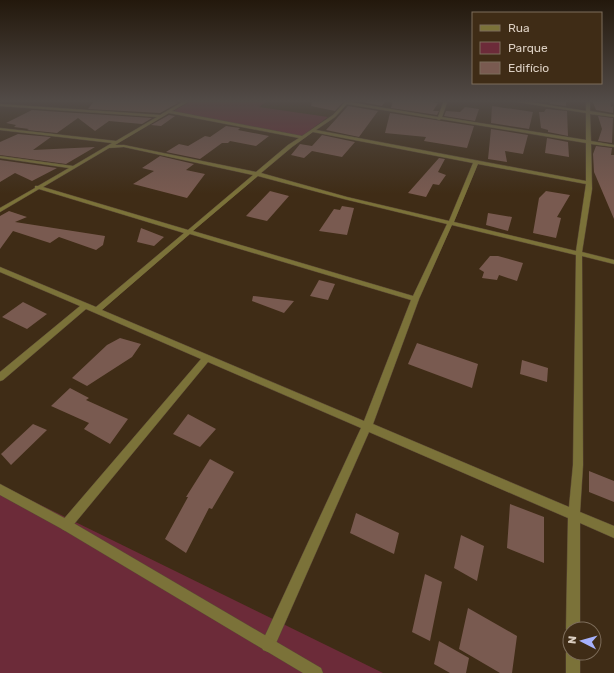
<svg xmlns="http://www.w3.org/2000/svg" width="614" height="673" viewBox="0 0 614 673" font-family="Rubik,sans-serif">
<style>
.green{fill:#6c2b39}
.building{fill:#795a50}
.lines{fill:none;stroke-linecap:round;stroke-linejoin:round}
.minor-casing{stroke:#5b4935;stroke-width:1}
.tertiary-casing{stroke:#5b4935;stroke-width:1}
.minor{fill:#7b7239;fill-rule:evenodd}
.tertiary{fill:#7b7239;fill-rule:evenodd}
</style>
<rect width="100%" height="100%" fill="#3f2c16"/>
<path class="green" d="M193,100H268L259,107L328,117L302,136L172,112Z
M0,485L383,673H0Z"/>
<path class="building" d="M95,100H169L178,103L160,113L88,109Z
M312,100H345L335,111L311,106Z
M352,100H386L382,106Z
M393,100H419L438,103L433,111H439L437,115L391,108Z
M550,100H566V106L550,104Z
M592,100H610L611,107L613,106V113L596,110Z
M348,106L378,111L359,137L326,130Z
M492,106L533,112L529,129L491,123Z
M465,107L479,109L475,121L444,116L446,111L460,112Z
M546,109L567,111L568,136L548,132V130L541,128L539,112H544Z
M32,110L46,111L152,118L142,124L109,121L95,131L78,118L57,133L27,130L29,129L14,127L16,125L6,123Z
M390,113L474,126L467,148L424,141L426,137L385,133Z
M169,115L175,116L161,126L151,125Z
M598,116L613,118L612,143L598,141L602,129Z
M226,126L240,128L238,130L269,136L256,146L230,141L228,143H222L200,159L166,152L179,144L188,146L205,136L210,137Z
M491,129L528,135L523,154L505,151L507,162L488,159Z
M18,134L51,137L33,150L95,147L66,164L0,155V142Z
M322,135L355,142L342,157L312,151L304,158L291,155L300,144L312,146Z
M547,138L568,142L569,157L545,153Z
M596,146L612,148L611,155H614V219L594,172L593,154Z
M160,156L194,164L186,170L205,174L187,198L133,184L154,171L142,168Z
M439,158L445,159L438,172L446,175L439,185L433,184L426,197L408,193Z
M0,160L57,168L32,181L15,173L0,182Z
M270,191L289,196L267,221L246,216Z
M546,191L570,195L557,217L561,218L556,238L533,233L539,198Z
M342,206L354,208L347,235L319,231L334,209L340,210Z
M9,211L27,217L15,222L105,236L103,245L96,250L59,237L50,243L13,231L0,249V216Z
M488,213L512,217L508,231L486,225Z
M141,228L164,237L154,246L137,242Z
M490,256H498L523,263L517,281L499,275L497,280L482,278L484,272L479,269Z
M319,280L335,284L328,300L310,296Z
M253,296L294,301L284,313L252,301Z
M23,302L47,314L27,329L2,317Z
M120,338L141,344L132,357L87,386L72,378L107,345Z
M417,343L478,364L472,388L408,364Z
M522,360L548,368L547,382L520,374Z
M70,388L89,398L86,400L128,419L110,444L84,429L89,423L51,406Z
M188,414L216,429L200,447L173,434Z
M33,424L47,430L11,465L1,454Z
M210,459L234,472L212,509L209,508L186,553L165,539L188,497H186Z
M589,471L614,481V502L589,492Z
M510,504L544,517V563L507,548Z
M356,513L399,533L394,554L350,533Z
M461,535L484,546L477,581L454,568Z
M425,574L442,582L430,641L412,632Z
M468,608L517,636L512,673H500L459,649Z
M439,641L469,658L466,673H450L434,664Z"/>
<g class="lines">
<defs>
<path id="minor" d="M186,100H191L172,111L302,136L333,115L347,100H351L349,102L438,117L444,100H448L442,117L586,140V113L505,100H516L586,111V100H590V111L614,115V117L590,114L591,141L614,145V147L591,144L592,189L582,252L614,260V264L582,256L583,465L580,512L614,526V538L580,523V629H570V634H568L566,629L568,518L369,432L273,650L268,652L263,650L261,645L263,640L361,428L208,362L70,529L66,531L62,529L60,525L62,521L201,359L86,309L3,380L0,381V372L80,306L0,272V267L96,307L184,233L39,189L0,212V208L35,188V186H38L69,168L0,158V156L73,166L112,143L0,130V128L116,141L157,117L0,106V104L160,115ZM347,104L437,119L439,120L441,119L586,143V181L316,130L335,117ZM169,113L299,138L288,145L256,172L124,145H115ZM313,132L473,163L449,221L347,197L261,173L292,147ZM124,147L253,175L188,230L43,187L109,148ZM478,164L586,184L576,251L454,222ZM258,176L344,199L447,224L413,296L193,231ZM452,225L576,255L573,465L569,507L373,424L419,299ZM190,234L411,300L364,421L102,310Z
M570,647V653H580V673H566V653L568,648Z"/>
<path id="tertiary" d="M0,484L70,521L321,668L323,673H303L62,529L0,495Z"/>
</defs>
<use href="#minor" class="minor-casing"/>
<use href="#tertiary" class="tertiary-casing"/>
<use href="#minor" class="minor"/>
<use href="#tertiary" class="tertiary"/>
</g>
<linearGradient id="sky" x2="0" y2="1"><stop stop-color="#23180c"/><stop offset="0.52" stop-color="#524b47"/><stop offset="1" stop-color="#524b47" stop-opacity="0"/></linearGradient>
<rect width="614" height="194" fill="url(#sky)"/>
<rect x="472" y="12" width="130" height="72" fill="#3f2c16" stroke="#7d6d5b"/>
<rect x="480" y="25" width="20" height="6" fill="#7b7239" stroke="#7d6d5b"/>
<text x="508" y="32" font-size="12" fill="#dbcfc2">Rua</text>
<rect x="480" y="42" width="20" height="12" fill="#6c2b39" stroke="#7d6d5b"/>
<text x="508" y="52" font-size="12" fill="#dbcfc2">Parque</text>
<rect x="480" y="62" width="20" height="12" fill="#795a50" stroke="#7d6d5b"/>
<text x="508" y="72" font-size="12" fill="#dbcfc2">Edifício</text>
<g transform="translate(582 641) rotate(276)"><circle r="19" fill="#3f2c16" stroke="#7d6d5b"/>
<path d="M0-3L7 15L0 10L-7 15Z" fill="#a6b1fc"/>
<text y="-6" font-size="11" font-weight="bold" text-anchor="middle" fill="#dbcfc2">N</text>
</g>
</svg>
